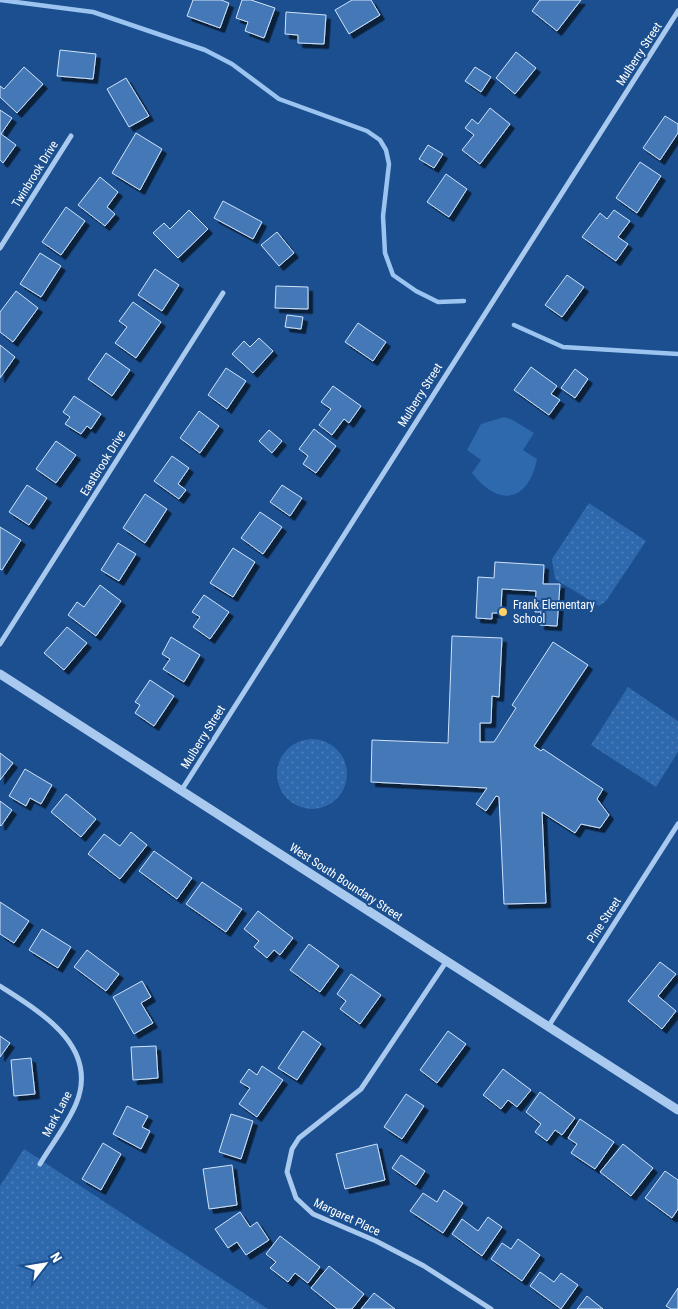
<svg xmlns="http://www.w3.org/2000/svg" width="678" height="1309" viewBox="0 0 678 1309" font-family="'Roboto Condensed',sans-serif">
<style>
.grass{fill:#2e69ad}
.park{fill:url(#park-dots)}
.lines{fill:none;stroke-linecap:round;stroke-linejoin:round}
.stream{stroke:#9cc4f0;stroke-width:4.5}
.building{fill:#4478b7;stroke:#cfe3fa;filter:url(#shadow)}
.minor{stroke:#a9c9ee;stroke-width:5}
.tertiary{stroke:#a9c9ee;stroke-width:9}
.poi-dot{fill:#ffd166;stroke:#1b4f8f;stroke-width:2}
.labels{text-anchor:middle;stroke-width:4;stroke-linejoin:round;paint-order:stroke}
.street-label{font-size:12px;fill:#fff;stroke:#1b4f8f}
.poi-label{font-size:12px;fill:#fff;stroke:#1b4f8f;text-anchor:start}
</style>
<defs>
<pattern id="park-dots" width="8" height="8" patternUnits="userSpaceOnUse" patternTransform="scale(1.25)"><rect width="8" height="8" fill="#2e69ad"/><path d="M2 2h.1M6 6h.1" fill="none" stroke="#4d80b9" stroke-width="1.8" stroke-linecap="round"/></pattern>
<filter id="shadow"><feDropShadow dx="4.5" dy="4.5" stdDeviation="0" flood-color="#0009"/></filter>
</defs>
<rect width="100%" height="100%" fill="#1b4f8f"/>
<path class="grass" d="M504,417L511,419L534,433L523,450L537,459C528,503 498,507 472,473L481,460L467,450L481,424Z"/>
<path class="park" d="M589,503L646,541L606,601L599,606L555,579L552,559Z
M628,687L678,721V752L656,787L591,745Z
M277 774a35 35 0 1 1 70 0a35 35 0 1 1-70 0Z
M24,1149L268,1309H0V1186Z"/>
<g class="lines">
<path class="stream" d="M0,0L93,12L205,50L232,64L279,99L367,131L380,140L386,150L389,164L383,216L385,253L393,275L416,291L438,302L464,301
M514,325L563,347L678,354"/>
</g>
<path class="building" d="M193,0H221L229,3L220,28L187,16Z
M242,0H251L275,8L264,38L245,31L248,22L236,18Z
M352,0H371L380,15L349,34L335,10Z
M540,0H581L557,31L532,11Z
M286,12L326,15L324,44L298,43V35L285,34Z
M60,50L96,54L93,79L57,76Z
M516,52L536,68L515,94L496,78Z
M24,67L43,84L17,113L0,97V86L4,89Z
M475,67L491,77L481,92L465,81Z
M126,78L149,116L129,127L107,89Z
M490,108L510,124L480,164L462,150L474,135L465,128L472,119L478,124Z
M0,110L12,118L1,134L16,145L3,163L0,160Z
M665,116L678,124V133L660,160L643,148Z
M136,133L162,149L140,190L112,173Z
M428,145L443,154L434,168L419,159Z
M640,162L661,176L637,213L616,198Z
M446,174L467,189L449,217L427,202Z
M100,177L118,192L107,207L115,214L105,226L78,205Z
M223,201L262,222L253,239L214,218Z
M66,207L85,221L61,255L42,242Z
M189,210L208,229L178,258L153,233L164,223L170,229Z
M614,210L630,221L618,237L628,244L616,261L582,237L600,213L607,219Z
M277,232L294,253L279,266L261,245Z
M40,253L61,266L41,297L20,284Z
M155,269L179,285L162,311L138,295Z
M567,275L584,287L562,317L545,305Z
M276,286L308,287V309L275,308Z
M16,291L38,308L13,342L0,332V312Z
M133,302L161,322L136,358L115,343L127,327L119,321Z
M287,315L303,317L301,329L285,327Z
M358,323L386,342L373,361L345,342Z
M259,338L273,351L253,373L232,354L244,341L250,347Z
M0,345L15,357L0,378Z
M106,353L130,370L112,396L88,379Z
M531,367L557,386L551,394L560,400L549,415L514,390Z
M226,368L246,381L227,409L208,395Z
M575,369L588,379L575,398L561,388Z
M333,386L361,406L349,423L344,419L332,435L319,425L331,409L321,402Z
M74,396L101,414L91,429L87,426L81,434L65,424L70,417L63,412Z
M199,411L219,426L200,453L180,438Z
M314,429L336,446L316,473L303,464L308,456L299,449Z
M269,430L282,441L272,453L259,441Z
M56,441L76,455L56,483L36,469Z
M172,456L189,468L178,484L186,490L179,499L154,481Z
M27,485L47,498L29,525L9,512Z
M282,485L302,498L290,516L270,502Z
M145,494L167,509L145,543L123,528Z
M260,512L282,527L263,554L241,538Z
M0,527L21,540L2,570L0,569Z
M118,543L136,554L119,581L101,570Z
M233,548L255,562L233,597L210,583Z
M495,562L544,565L543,584H560L557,626L540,625L541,612H535L536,591L502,589L501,608L499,609V613H492V619L476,618L478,577L494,578Z
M100,585L121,601L96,636L68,615L77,602L84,607Z
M204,595L229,612L210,639L193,627L200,617L192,612Z
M67,627L87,643L64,670L44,653Z
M452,636L502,638L499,697L492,696L491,723H480V742H494L516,708L512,705L553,642L588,665L534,746L541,751L543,749L603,789L597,799L609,815L600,828L581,824L575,833L542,812L546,903L504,904L499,797L496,796L486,811L476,804L487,788L371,782L372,740L448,743Z
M171,637L200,655L184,682L163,669L170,659L162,654Z
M150,680L174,696L154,726L135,713L140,705L135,702Z
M0,753L13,763L0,780Z
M25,769L52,785L41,804L30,798L26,806L9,796Z
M66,794L96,819L81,837L51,812Z
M0,801L12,810L1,826L0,825Z
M131,832L147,845L120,879L88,854L104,834L120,846Z
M154,851L192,878L177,899L139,871Z
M202,882L242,909L226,932L186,904Z
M0,902L29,921L14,943L0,934Z
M258,911L293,938L280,955L274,950L267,958L254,947L259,941L244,929Z
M42,929L71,947L58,968L29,950Z
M309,944L339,966L320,992L290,970Z
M87,950L119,974L106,991L74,967Z
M660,962L676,974L658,996L676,1011L662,1029L628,1001Z
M351,974L381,995L360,1024L340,1009L346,1001L337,994Z
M142,981L151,997L141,1003L153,1023L134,1034L113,997Z
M303,1031L321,1044L297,1080L278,1068Z
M448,1031L466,1044L437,1083L420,1070Z
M0,1036L10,1043L0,1057Z
M156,1046L158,1078L133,1080L131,1047Z
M31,1058L35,1094L14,1096L11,1060Z
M262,1066L283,1080L257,1117L239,1104L250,1088L240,1082L249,1069L257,1075Z
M503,1069L531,1090L517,1107L508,1100L501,1109L483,1095Z
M540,1092L575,1118L562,1135L555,1130L547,1141L535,1132L541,1124L526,1112Z
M406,1094L424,1106L402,1139L384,1127Z
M127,1106L148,1116L142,1127L150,1131L141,1149L113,1134Z
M231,1114L253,1121L241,1159L219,1152Z
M580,1119L614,1142L595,1169L571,1153L577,1144L568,1138Z
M103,1143L121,1154L101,1190L82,1179Z
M377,1144L385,1180L345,1189L336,1154Z
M623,1144L653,1168L631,1196L600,1172Z
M401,1155L425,1171L416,1185L392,1168Z
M232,1165L237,1205L209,1209L203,1169Z
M665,1171L678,1180V1209L672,1218L645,1198Z
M444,1190L463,1203L443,1233L410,1211L423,1193L437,1202Z
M240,1212L250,1227L257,1222L269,1240L246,1255L237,1242L228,1248L215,1229Z
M488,1217L502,1227L482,1256L452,1234L462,1219L478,1231Z
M280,1236L320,1267L308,1283L295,1273L288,1282L270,1268L276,1262L266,1254Z
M518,1239L540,1255L522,1281L491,1259L502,1243L511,1249Z
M329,1266L364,1294L352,1309H337L311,1288Z
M540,1272L554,1282L561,1273L578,1285L561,1309L530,1286Z
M678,1288V1309H671L666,1306Z
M374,1293L395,1309H361Z
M587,1296L603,1309H577Z"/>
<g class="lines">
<path class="minor" d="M0,248L71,136
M0,644L223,293
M181,791L678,11
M446,962L361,1089L299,1138L292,1149L287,1172L296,1198L313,1214L376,1241L424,1266L491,1309
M0,986C40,1012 100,1046 76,1104C67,1125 52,1144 40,1164
M548,1027L678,824"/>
<path class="tertiary" d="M0,674L678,1110"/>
</g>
<circle class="poi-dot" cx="503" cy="612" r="5"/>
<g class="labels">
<g class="street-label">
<text transform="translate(639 54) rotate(-57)" y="4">Mulberry Street</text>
<text transform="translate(35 174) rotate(-58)" y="4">Twinbrook Drive</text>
<text transform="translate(420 395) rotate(-58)" y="4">Mulberry Street</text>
<text transform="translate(103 463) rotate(-58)" y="4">Eastbrook Drive</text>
<text transform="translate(203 737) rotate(-58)" y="4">Mulberry Street</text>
<text transform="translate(346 882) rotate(33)" y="4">West South Boundary Street</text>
<text transform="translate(604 920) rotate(-57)" y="4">Pine Street</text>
<text transform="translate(57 1114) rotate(-62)" y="4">Mark Lane</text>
<text transform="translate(347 1217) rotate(25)" y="4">Margaret Place</text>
</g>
<g class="poi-label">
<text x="513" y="609">Frank Elementary<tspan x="513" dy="14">School</tspan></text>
</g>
</g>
<g transform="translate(45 1264) rotate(59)" stroke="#1b4f8f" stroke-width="4" paint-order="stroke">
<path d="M0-4L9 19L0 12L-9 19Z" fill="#ffffff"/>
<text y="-8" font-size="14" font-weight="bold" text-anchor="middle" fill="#ffffff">N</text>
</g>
</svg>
